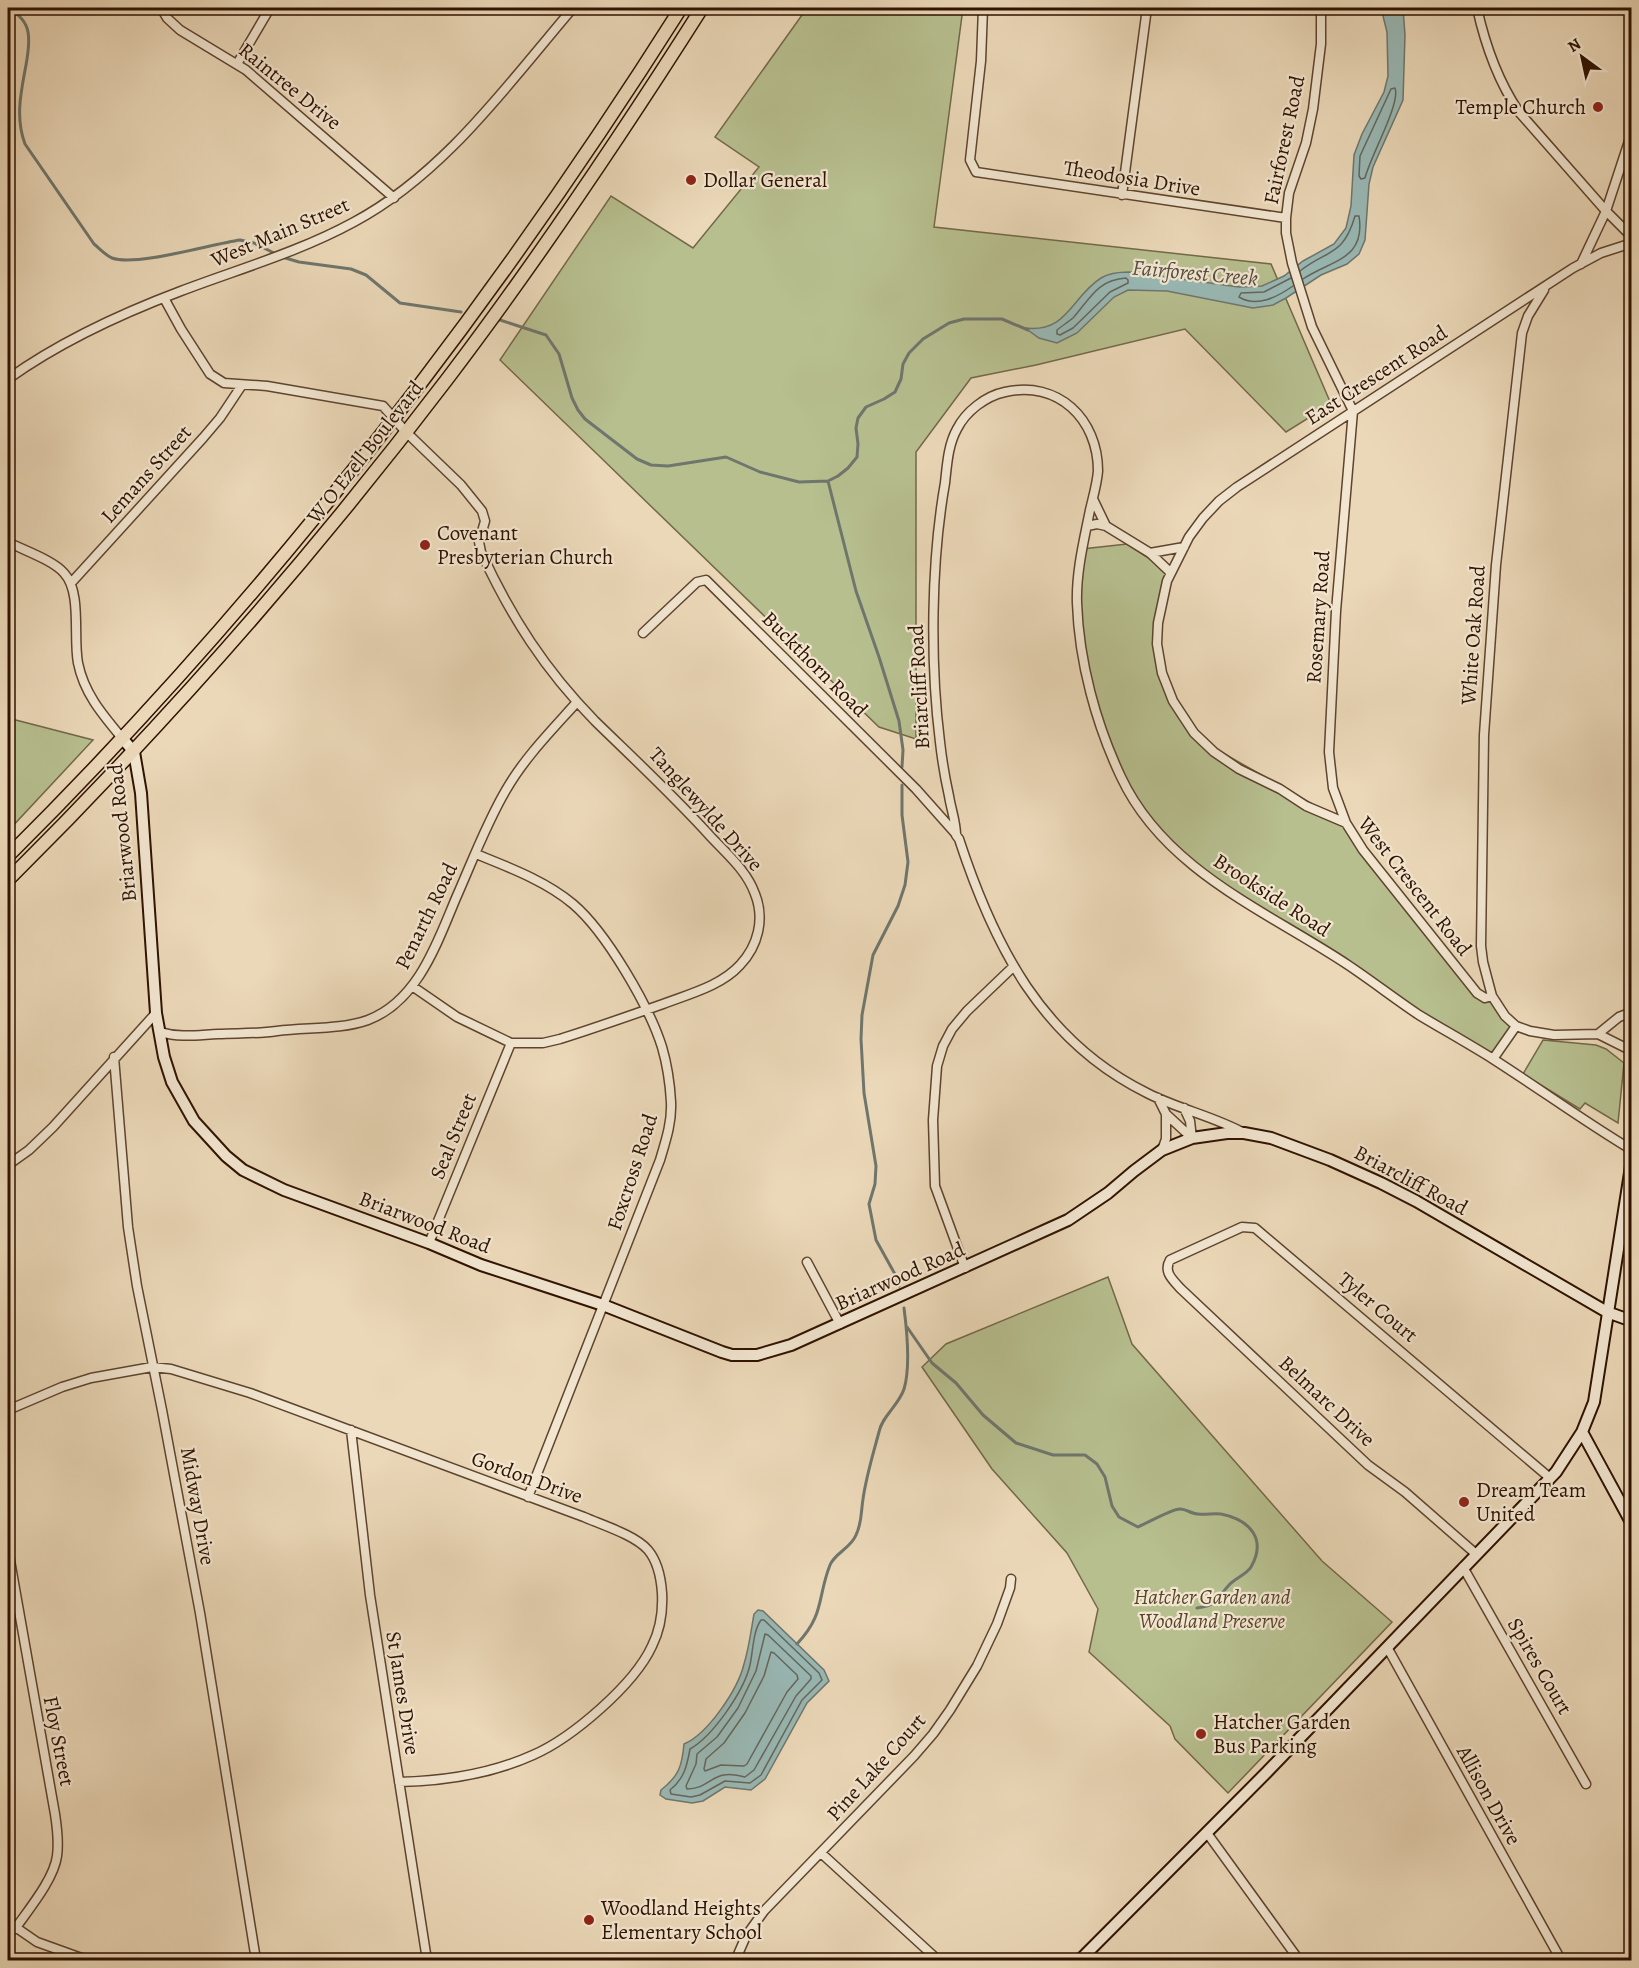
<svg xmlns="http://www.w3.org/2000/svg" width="1639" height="1968" viewBox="0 0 1639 1968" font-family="Alegreya,serif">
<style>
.green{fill:#b7bf8f;stroke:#736848;stroke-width:1.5}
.water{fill:#99b9b6;stroke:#6f766d;stroke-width:1.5}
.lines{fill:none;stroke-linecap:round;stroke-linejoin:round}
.shore{stroke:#64665b;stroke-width:1.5}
.stream{stroke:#6f766d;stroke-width:3}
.street-casing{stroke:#5e442e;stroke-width:11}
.secondary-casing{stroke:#2f1200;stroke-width:14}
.primary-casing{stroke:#2f1200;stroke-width:15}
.street{stroke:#f2e6d1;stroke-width:8}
.secondary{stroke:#f2e6d1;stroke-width:10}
.primary{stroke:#ebd8b8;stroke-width:12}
.poi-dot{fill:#8f2418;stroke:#f2e6d1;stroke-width:2}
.labels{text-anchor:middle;stroke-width:4.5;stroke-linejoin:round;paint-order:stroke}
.street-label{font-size:21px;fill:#2f1200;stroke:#f2e6d1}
.poi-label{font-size:21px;fill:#2f1200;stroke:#f2e6d1;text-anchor:start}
.park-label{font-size:21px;font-style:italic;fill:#58462b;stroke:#f2e6d1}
.water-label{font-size:22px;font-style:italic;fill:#544c40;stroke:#f2e6d1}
</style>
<rect width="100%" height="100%" fill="#ebd8b8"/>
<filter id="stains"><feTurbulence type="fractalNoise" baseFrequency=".00333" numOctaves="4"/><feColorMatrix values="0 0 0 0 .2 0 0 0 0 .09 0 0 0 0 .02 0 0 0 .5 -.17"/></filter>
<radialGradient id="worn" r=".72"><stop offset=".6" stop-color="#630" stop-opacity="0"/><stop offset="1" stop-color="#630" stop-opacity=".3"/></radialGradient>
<path class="green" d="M807,8H963L934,227L1271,264L1331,404L1286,432L1185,329L1036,365L971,378L916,452V739L879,727L500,360L611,196L693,248L759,167L715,137Z
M1127,544L1170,572L1157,644L1173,701L1200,740L1346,823L1476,993L1492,996L1516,1026L1493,1059L1234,896L1171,846L1122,780L1095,707L1079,627L1082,549Z
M8,718L93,740L8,831Z
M1543,1040L1596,1045L1606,1049L1624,1063L1618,1123L1585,1103L1580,1109L1523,1074Z
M1108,1277L1132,1344L1322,1561L1392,1622L1228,1793L1175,1739L1170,1726L1089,1652L1098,1609L1067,1553L992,1469L922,1367L946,1344Z"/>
<path class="water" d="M1381,8H1403L1405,35L1403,100L1373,167L1369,184L1365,240L1359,254L1347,264L1321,275L1286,298L1273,305L1253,308L1167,291L1128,290L1114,297L1077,333L1057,343L1039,338L1025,328C1068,333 1071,297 1101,278C1109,273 1119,272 1129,272L1239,287L1262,286L1284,276L1303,261L1334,244L1346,228L1351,206L1354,155L1362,134L1384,92L1388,76L1387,32Z
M758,1610L763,1611L824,1670L829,1681L807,1703L765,1779L751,1790L725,1787L703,1801L692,1803L666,1799L660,1795L661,1790C679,1776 682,1766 684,1744C708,1734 738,1689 744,1664C749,1648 751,1631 754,1614Z"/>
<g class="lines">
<path class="shore" d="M1395,88C1401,103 1370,157 1365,178L1361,179L1359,176L1360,156L1391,89Z
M1300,271C1328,249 1343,257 1355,216H1359C1366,260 1331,260 1303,279
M1126,278L1128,280V283L1110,292L1073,328L1060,335L1057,334V330C1062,326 1068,322 1073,318C1090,299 1097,280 1126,278Z
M1291,278L1264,292L1241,293L1239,297C1257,308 1277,297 1293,286
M761,1620H764L819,1673L822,1680L802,1700L761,1775L750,1783L725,1781L700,1795L691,1797L671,1794L670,1790C684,1779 687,1766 690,1749C713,1736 744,1691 750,1665C753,1651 753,1631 761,1620Z
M765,1634L768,1635L811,1676V1679L796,1696L754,1770L745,1777C712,1767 712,1789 687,1789L686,1786L696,1764L697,1754L717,1737L738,1708L756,1671Z
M771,1652L774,1653L797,1675L798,1679L787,1692L747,1764L744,1766L721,1765L705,1771L704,1769L706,1759L724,1743L745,1713L764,1676Z"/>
<path class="stream" d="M8,8C17,13 26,21 28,32C30,43 28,54 26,65C21,92 15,117 25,144L94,244C100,249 105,255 112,258C136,267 211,244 240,240L254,243L276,254
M282,257L299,262L351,269L366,275L400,303L461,312
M500,320L546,335L559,354L572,398L578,410L585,419L637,459L651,465L668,466L726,457L760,472L799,482L828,481L838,476L848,468L857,457L858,444L856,428L858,418L866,407L884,399L895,392L901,379L903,364L909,353L923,339L949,323L964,319H1002L1028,330
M828,481L856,591L879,657L899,721L903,750L902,767
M899,1286L896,1276L876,1240L869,1204L875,1184L876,1166L864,1093L861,1039L862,1015L873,955L898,906L905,885L908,862L902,815V785
M907,1327L932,1363L956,1383L983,1415L1016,1443L1053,1455H1085L1097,1464L1105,1477L1112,1506L1119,1517L1138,1527C1147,1523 1172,1509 1180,1509C1186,1509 1192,1514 1198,1514C1206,1515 1214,1513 1221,1514C1250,1520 1267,1539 1251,1567C1246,1575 1235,1578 1229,1585C1217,1598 1219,1605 1197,1608
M797,1644C825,1614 817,1598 830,1565C835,1553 851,1548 856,1535C862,1523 861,1511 863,1499C866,1477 873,1454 879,1432C882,1416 899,1405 904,1389C911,1366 907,1331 904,1308"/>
<defs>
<path id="street" d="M161,8L167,18L180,30L246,70L394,198
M983,8L981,61L970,160L976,172L1286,218
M1321,8V44L1313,109L1306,143L1289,193L1286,218V233L1292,263L1312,327L1353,411L1336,611L1329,752L1333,788L1346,823
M1477,8C1485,44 1498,81 1519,112L1606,211L1632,237
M237,64L270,8
M1122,195L1147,8
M1581,264L1606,211L1632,132
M1544,290L1528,316L1522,333L1496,565L1484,735L1481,946L1483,962L1492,996L1505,1016L1516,1026L1530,1031L1554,1035L1598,1034L1632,1051
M164,298L181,329L210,374L224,383L267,386L383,406L406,432L461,485L482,511L485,521L479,542L481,552C511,617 545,670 595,721C634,759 674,796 711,837C727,854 747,871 755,894C765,919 758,946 740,965C721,986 689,994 663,1004C629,1016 595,1028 560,1039L543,1043H511L457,1017L412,986
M8,379C61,341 120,314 181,291C239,269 299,252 354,222C444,174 508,84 573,8
M1093,499L1106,526
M1087,526L1097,524L1106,526L1150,553L1170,572
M8,542C23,550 53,560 64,573C82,592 73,637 78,663C84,693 102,714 122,738
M1150,553L1184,547
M71,583L203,438L220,418L242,385
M643,633L697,582L706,580L916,789L956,834
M476,854C508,867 546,881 573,904C606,932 649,1006 662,1047C667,1064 670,1084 671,1102C672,1122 666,1140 660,1160L528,1497
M1492,996L1485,998L1477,993L1363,850L1346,823L1306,806L1280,789L1239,769L1214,752L1194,733L1173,701L1162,673L1157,644L1158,623L1167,581L1189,537L1203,518L1219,501L1237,487L1573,268L1601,253L1632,243
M160,1032C180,1038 197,1035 218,1034C238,1033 257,1034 277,1031C306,1027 340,1030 368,1020C418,1001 437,943 456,898C472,862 486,824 506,790C525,757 552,730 577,702
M1598,1034L1619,1017L1632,1012
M114,1057L128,1227L137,1286L162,1410L200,1613L256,1960
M1493,1059L1516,1026
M1158,1098L1166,1114L1192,1138
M1184,1108L1190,1121L1192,1138
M1244,1133C1213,1116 1178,1109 1147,1093C1042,1041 994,946 959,839L956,835C956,822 951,809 949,796C945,778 942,760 940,742C930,662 931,562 945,483C947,465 948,445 957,429C966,411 986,396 1005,392C1058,380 1098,419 1098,471C1097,484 1093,497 1090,510C1084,540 1076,572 1077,603C1079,662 1096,724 1121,777C1165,871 1267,911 1348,965C1372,981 1395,999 1419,1015C1444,1030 1469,1044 1493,1059C1540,1089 1585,1122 1632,1150
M1162,1150L1166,1139V1114
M8,1165L29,1150L53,1127L156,1013
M429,1243L511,1043
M807,1262L840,1324
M965,1268L935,1186L933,1120L937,1066L943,1046L952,1029L967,1011L1014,966
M8,1410L62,1387L91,1378L152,1367L171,1369L250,1393L584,1517C602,1525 635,1535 648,1550C658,1562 661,1578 662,1593C663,1611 660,1630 652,1646C634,1685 572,1738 533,1755C491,1774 444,1781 399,1782
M351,1430L370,1595L427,1960
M8,1549L55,1814C57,1827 59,1842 57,1856C54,1879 29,1909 15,1929
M1476,1554L1405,1492L1368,1465L1181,1289C1173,1280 1163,1272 1170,1260L1242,1227L1255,1228L1550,1478
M1463,1567L1586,1784
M1387,1647L1561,1960
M1207,1833L1299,1960
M821,1853L938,1960
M8,1922L37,1942L87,1960
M736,1959L746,1936L764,1911L914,1756L933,1734L950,1710L977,1666L997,1624L1010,1588L1011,1579
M233,1960L256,1958"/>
<path id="secondary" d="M122,738L134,752L141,793L156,1013L164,1057L172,1082L194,1121L226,1156L243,1170L284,1190L429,1243L481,1265L603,1305L722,1352L732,1355H757L791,1345L1068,1220L1108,1193L1134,1171L1162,1150L1192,1138L1227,1133H1244L1271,1138L1330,1160L1381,1183L1416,1201L1607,1312L1632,1321
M1582,1432L1632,1524
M1080,1960L1266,1773L1556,1472L1582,1432L1594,1402L1632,1160"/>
<path id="primary" d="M8,856C265,601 488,313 681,8
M8,880C166,723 313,556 448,378C539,258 622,134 702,8"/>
</defs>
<use href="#street" class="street-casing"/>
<use href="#secondary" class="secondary-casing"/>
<use href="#primary" class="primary-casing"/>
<use href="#street" class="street"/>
<use href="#secondary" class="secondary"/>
<use href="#primary" class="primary"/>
</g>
<g class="poi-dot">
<circle cx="1598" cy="107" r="6"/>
<circle cx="691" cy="180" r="6"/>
<circle cx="425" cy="545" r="6"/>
<circle cx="1464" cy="1502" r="6"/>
<circle cx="1201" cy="1734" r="6"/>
<circle cx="589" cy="1920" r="6"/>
</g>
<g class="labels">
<g class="street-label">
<text transform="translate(290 86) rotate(39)" y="7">Raintree Drive</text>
<text transform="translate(1284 140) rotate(-78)" y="7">Fairforest Road</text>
<text transform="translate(1132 178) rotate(9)" y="7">Theodosia Drive</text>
<text transform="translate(280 232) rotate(-23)" y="7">West Main Street</text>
<text transform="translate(1376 375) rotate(-33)" y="7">East Crescent Road</text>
<text transform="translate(365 452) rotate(-52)" y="7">W O Ezell Boulevard</text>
<text transform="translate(146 474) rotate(-48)" y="7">Lemans Street</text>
<text transform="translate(1318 617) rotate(-86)" y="7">Rosemary Road</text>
<text transform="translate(1473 635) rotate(-86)" y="7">White Oak Road</text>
<text transform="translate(815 664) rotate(45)" y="7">Buckthorn Road</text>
<text transform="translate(919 687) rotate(-93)" y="7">Briarcliff Road</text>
<text transform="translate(706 809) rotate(48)" y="7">Tanglewylde Drive</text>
<text transform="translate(122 833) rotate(-96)" y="7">Briarwood Road</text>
<text transform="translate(1415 886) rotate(52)" y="7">West Crescent Road</text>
<text transform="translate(1272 895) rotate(33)" y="7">Brookside Road</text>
<text transform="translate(426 916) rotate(-64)" y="7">Penarth Road</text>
<text transform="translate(453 1136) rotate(-68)" y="7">Seal Street</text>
<text transform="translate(632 1172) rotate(-72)" y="7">Foxcross Road</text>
<text transform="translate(1411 1180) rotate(28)" y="7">Briarcliff Road</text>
<text transform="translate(425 1222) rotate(21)" y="7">Briarwood Road</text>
<text transform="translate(900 1276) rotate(-24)" y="7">Briarwood Road</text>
<text transform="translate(1378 1307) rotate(40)" y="7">Tyler Court</text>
<text transform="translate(1327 1401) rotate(43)" y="7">Belmarc Drive</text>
<text transform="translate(527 1477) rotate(20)" y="7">Gordon Drive</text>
<text transform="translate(198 1506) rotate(80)" y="7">Midway Drive</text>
<text transform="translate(1540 1666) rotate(60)" y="7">Spires Court</text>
<text transform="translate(403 1693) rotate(81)" y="7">St James Drive</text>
<text transform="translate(59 1741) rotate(79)" y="7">Floy Street</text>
<text transform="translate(876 1767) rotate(-48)" y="7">Pine Lake Court</text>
<text transform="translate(1489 1795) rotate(61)" y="7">Allison Drive</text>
</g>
<g class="poi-label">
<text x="1586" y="114" text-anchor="end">Temple Church</text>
<text x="703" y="187">Dollar General</text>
<text x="437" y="540">Covenant<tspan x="437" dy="24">Presbyterian Church</tspan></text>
<text x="1476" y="1497">Dream Team<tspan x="1476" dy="24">United</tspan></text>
<text x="1213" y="1729">Hatcher Garden<tspan x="1213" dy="24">Bus Parking</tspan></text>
<text x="601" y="1915">Woodland Heights<tspan x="601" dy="24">Elementary School</tspan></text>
</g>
<g class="park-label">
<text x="1212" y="1604">Hatcher Garden and<tspan x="1212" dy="24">Woodland Preserve</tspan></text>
</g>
<g class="water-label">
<text transform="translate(1195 272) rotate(5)" y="8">Fairforest Creek</text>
</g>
</g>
<rect width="1639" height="1968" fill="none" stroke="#ebd8b8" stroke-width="30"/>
<rect x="9" y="9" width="1621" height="1950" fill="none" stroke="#2f1200" stroke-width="3"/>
<rect x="15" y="15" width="1609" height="1938" fill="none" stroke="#2f1200" stroke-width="1.5"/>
<g transform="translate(1582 57) rotate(327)" stroke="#f2e6d1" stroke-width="4.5" paint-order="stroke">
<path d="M0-4.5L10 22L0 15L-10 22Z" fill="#2f1200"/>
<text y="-9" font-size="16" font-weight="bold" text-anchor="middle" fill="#2f1200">N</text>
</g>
<rect width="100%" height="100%" filter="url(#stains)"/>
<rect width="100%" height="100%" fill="url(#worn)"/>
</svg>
